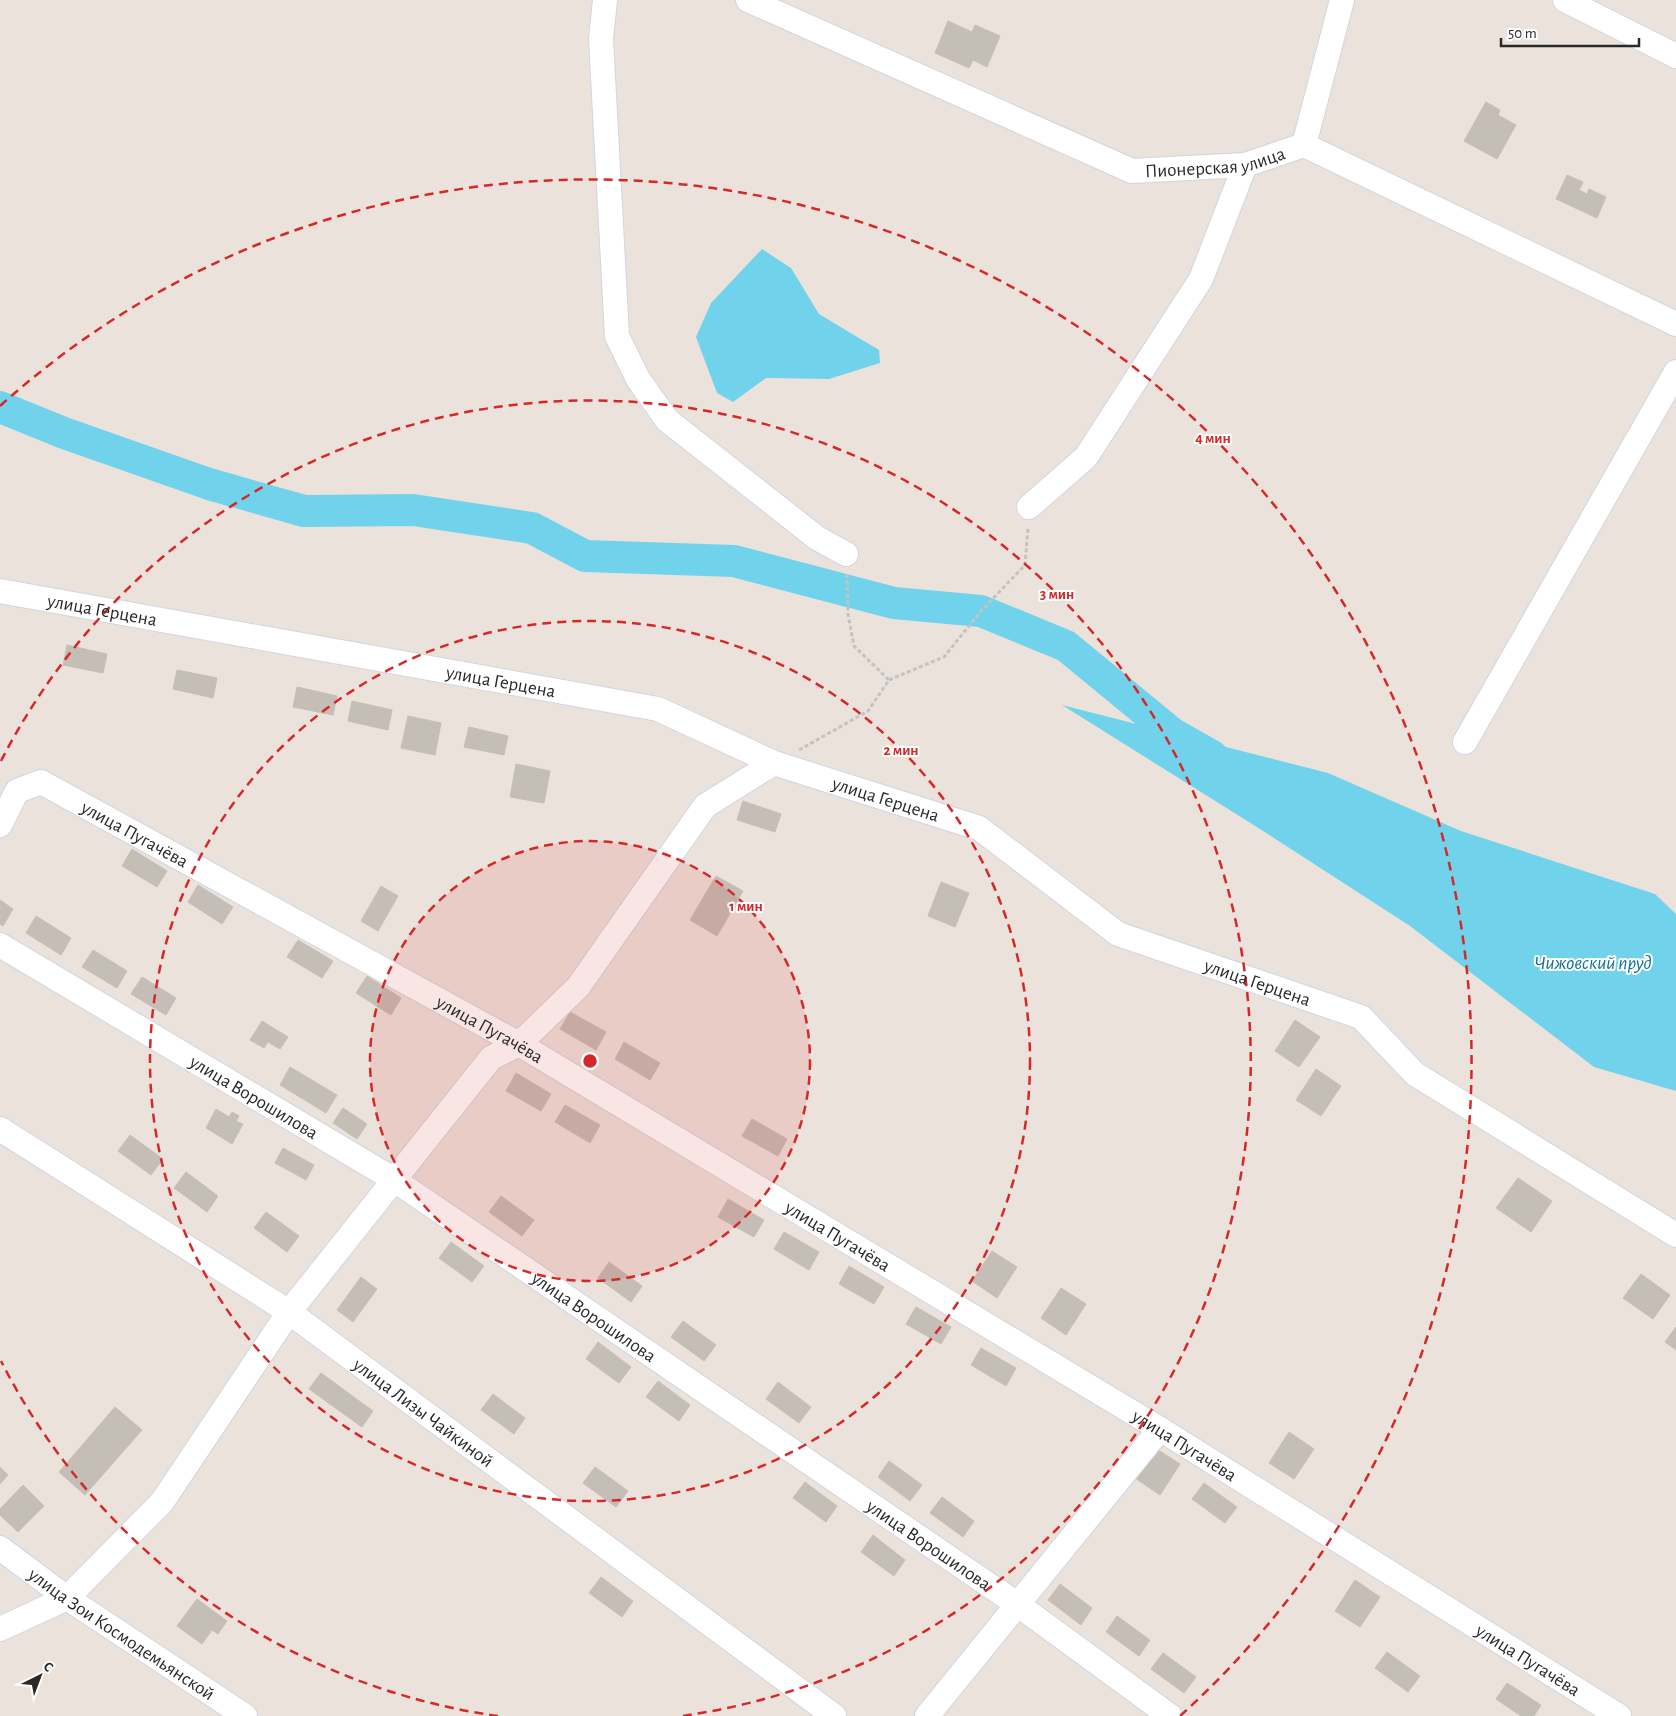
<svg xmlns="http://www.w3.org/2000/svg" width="1676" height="1716" viewBox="0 0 1676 1716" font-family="'Alegreya Sans',sans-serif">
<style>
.water{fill:#71d3eb}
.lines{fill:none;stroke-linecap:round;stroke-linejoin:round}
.river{stroke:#71d3eb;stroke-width:32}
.building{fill:#c4beb7;stroke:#c6bfb5}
.minor-casing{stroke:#d1d5e2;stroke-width:26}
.path{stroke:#c3c3c3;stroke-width:3;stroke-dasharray:4 2.5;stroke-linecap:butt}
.minor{stroke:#fff;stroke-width:24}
.ring{fill:none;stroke:#d62828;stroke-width:2.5;stroke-dasharray:9 6}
.labels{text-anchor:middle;stroke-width:4;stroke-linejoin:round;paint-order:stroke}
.street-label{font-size:19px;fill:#292929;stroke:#fff}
.water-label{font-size:20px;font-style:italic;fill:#117195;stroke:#fff}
.centre{fill:#d62828;stroke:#fff;stroke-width:2.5}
.ring-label{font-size:15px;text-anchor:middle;font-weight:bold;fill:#d62828;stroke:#fff;stroke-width:4;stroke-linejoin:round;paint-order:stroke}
</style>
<rect width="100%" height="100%" fill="#ebe3db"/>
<path class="water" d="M762,249L791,268L819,314L879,350L880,363L829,379L766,378L733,402L717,393L696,337L711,303Z
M1062,705L1328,773L1461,831L1655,894L1676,914V1091L1594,1067L1410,926L1260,829Z"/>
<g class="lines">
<path class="river" d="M0,407L64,433L209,484L304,511L413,510L532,528L585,556L734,561L894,603L981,611L1066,646L1173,734L1212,756"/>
</g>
<path class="building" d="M948,21L972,32L975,25L1000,36L987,67L973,60L969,68L935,53Z
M1486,102L1500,110L1498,115L1516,125L1497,159L1464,141Z
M1567,175L1583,182L1579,190L1587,194L1589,189L1606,197L1597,218L1556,199Z
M67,645L107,654L103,673L63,665Z
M177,670L217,678L213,698L173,689Z
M297,687L337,696L333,715L293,707Z
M352,701L392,710L388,730L348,721Z
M408,716L441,723L435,755L401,748Z
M469,727L508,736L504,755L464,747Z
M516,764L550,771L544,803L510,797Z
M743,801L781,814L775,832L737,820Z
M132,849L167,871L157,887L122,866Z
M716,876L743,891L717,936L690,920Z
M941,882L969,893L955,927L928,916Z
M198,885L233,907L222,924L188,902Z
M381,886L398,896L378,931L361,921Z
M0,900L13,909L3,926L0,924Z
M36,916L71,938L61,955L26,933Z
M298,940L333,961L322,978L287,957Z
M93,950L127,971L117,988L82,967Z
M367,976L401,998L391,1015L356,993Z
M142,977L176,998L166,1015L131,994Z
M570,1012L606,1032L596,1050L560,1029Z
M1295,1020L1320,1037L1299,1067L1275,1051Z
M262,1021L288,1037L280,1049L268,1042L264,1048L250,1040Z
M624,1042L660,1063L650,1080L615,1059Z
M290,1067L337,1095L326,1113L280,1085Z
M1316,1069L1341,1086L1321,1116L1296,1100Z
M516,1073L551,1094L541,1111L506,1091Z
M565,1105L600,1125L590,1143L555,1122Z
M343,1108L367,1124L357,1139L333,1123Z
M216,1109L229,1117L232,1112L239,1116L236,1121L243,1124L232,1144L206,1128Z
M752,1119L787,1139L778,1156L742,1136Z
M130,1135L163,1159L151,1175L118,1151Z
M283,1148L314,1165L306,1180L275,1163Z
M186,1172L218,1196L207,1212L174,1188Z
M1518,1178L1552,1201L1531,1232L1496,1208Z
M501,1196L534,1220L522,1236L489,1212Z
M728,1199L764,1220L754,1237L718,1217Z
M266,1212L299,1236L287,1252L254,1228Z
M784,1232L819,1252L809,1270L774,1249Z
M451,1242L484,1266L472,1282L439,1258Z
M992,1251L1017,1267L997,1298L972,1281Z
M609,1262L642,1286L631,1302L598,1278Z
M849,1266L884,1287L874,1304L839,1284Z
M1641,1274L1670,1295L1653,1319L1623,1298Z
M361,1277L377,1289L353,1322L337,1310Z
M1061,1288L1086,1304L1066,1335L1041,1318Z
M916,1307L951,1327L941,1344L906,1324Z
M683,1321L716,1345L704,1361L671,1337Z
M1676,1327V1350L1665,1342Z
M598,1342L631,1367L619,1383L586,1359Z
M981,1348L1016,1368L1006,1386L971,1365Z
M321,1373L373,1411L362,1427L309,1389Z
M658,1381L690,1405L679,1421L646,1397Z
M778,1382L811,1407L799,1423L766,1399Z
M493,1394L525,1418L514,1434L481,1410Z
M115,1407L142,1430L85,1495L59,1472Z
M1289,1432L1314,1449L1294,1479L1269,1463Z
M1155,1448L1180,1464L1160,1495L1135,1478Z
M889,1461L922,1485L910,1501L878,1477Z
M0,1467L8,1475L0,1484Z
M595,1467L628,1491L616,1507L583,1483Z
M805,1482L837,1506L826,1522L793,1498Z
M1204,1483L1237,1507L1225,1523L1192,1499Z
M23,1485L44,1506L18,1532L0,1515V1509Z
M942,1497L974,1521L963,1537L930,1513Z
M873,1535L905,1560L894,1576L861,1552Z
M601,1577L633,1601L622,1617L589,1593Z
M1355,1580L1380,1597L1360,1627L1335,1611Z
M1060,1584L1092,1608L1081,1625L1048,1600Z
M197,1599L227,1621L218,1634L212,1630L202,1644L177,1626Z
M1117,1616L1150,1640L1139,1656L1106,1632Z
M1387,1652L1420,1676L1408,1692L1375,1668Z
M1163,1653L1196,1677L1184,1693L1151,1669Z
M1507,1683L1541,1705L1534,1716H1521L1496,1699Z"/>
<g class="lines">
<defs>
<g id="minor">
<path d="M605,0L601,39L617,336L638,379L667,420L817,538L846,554"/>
<path id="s1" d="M748,0L1132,171L1245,165L1304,145L1676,324"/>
<path d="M1565,0L1676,56"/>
<path d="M1304,145L1342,0"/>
<path d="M1029,507L1086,457L1201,279L1245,165"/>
<path id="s2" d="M0,591L658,709L774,763L979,828L1118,934L1361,1017L1415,1074L1676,1235"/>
<path d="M1465,742L1676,372"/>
<path id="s3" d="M0,825L17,791L41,782L519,1044L1160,1429L1619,1716"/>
<path id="s4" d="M0,945L393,1179L1017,1604L1170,1716"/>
<path id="s5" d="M0,1129L289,1312L834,1716"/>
<path id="s6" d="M0,1548L67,1598L245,1716"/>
<path d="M0,1629L67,1598L162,1502L289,1312L491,1058L519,1044L578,987L705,806L774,763"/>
<path d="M927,1716L1160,1429"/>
</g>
</defs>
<use href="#minor" class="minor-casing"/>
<path class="path" d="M889,680L944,657L981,611L1025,565L1028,528
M799,750L868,711L889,680L854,646L848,614L847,574"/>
<use href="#minor" class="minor"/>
</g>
<circle cx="590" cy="1061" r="220" fill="#d62828" fill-opacity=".12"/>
<g class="ring">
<circle cx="590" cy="1061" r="220"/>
<circle cx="590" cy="1061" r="440"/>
<path d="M498 1716A661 661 0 0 1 1 1361M1 761A661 661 0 1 1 682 1716"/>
<path d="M0 406A881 881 0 1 1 1180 1716"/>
</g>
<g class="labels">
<g class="street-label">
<text dy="7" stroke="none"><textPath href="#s1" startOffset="504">Пионерская улица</textPath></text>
<text dy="7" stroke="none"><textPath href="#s2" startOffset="104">улица Герцена</textPath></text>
<text dy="7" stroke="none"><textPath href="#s2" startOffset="509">улица Герцена</textPath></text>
<text dy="7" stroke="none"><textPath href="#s2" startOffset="914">улица Герцена</textPath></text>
<text dy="7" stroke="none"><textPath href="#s3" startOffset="171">улица Пугачёва</textPath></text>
<text dy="7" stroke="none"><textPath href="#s2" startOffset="1334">улица Герцена</textPath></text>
<text dy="7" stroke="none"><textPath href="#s3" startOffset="576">улица Пугачёва</textPath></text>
<text dy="7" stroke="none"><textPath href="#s4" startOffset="296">улица Ворошилова</textPath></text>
<text dy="7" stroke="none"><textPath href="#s3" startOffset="981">улица Пугачёва</textPath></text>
<text dy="7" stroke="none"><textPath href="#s4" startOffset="701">улица Ворошилова</textPath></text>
<text dy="7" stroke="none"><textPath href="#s5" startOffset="510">улица Лизы Чайкиной</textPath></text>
<text dy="7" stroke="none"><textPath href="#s3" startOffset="1386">улица Пугачёва</textPath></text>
<text dy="7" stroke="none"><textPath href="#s4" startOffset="1106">улица Ворошилова</textPath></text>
<text dy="7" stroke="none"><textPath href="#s6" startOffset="149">улица Зои Космодемьянской</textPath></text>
<text dy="7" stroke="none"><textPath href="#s3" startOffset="1791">улица Пугачёва</textPath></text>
</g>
<g class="water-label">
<text x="1593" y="969">Чижовский пруд</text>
</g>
</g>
<circle cx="590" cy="1061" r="8" class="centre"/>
<g class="ring-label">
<text x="1213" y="443">4 мин</text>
<text x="1057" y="599">3 мин</text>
<text x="901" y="755">2 мин</text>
<text x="746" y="911">1 мин</text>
</g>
<g transform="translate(40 1676) rotate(42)" stroke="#ffffff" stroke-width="4" paint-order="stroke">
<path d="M0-4L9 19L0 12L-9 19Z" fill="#292929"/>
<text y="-8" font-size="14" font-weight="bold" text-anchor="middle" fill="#292929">С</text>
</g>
<path d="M1501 38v8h138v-8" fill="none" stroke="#292929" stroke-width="2.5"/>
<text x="1508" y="38" font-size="15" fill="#292929" stroke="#ffffff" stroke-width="4" paint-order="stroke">50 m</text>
</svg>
